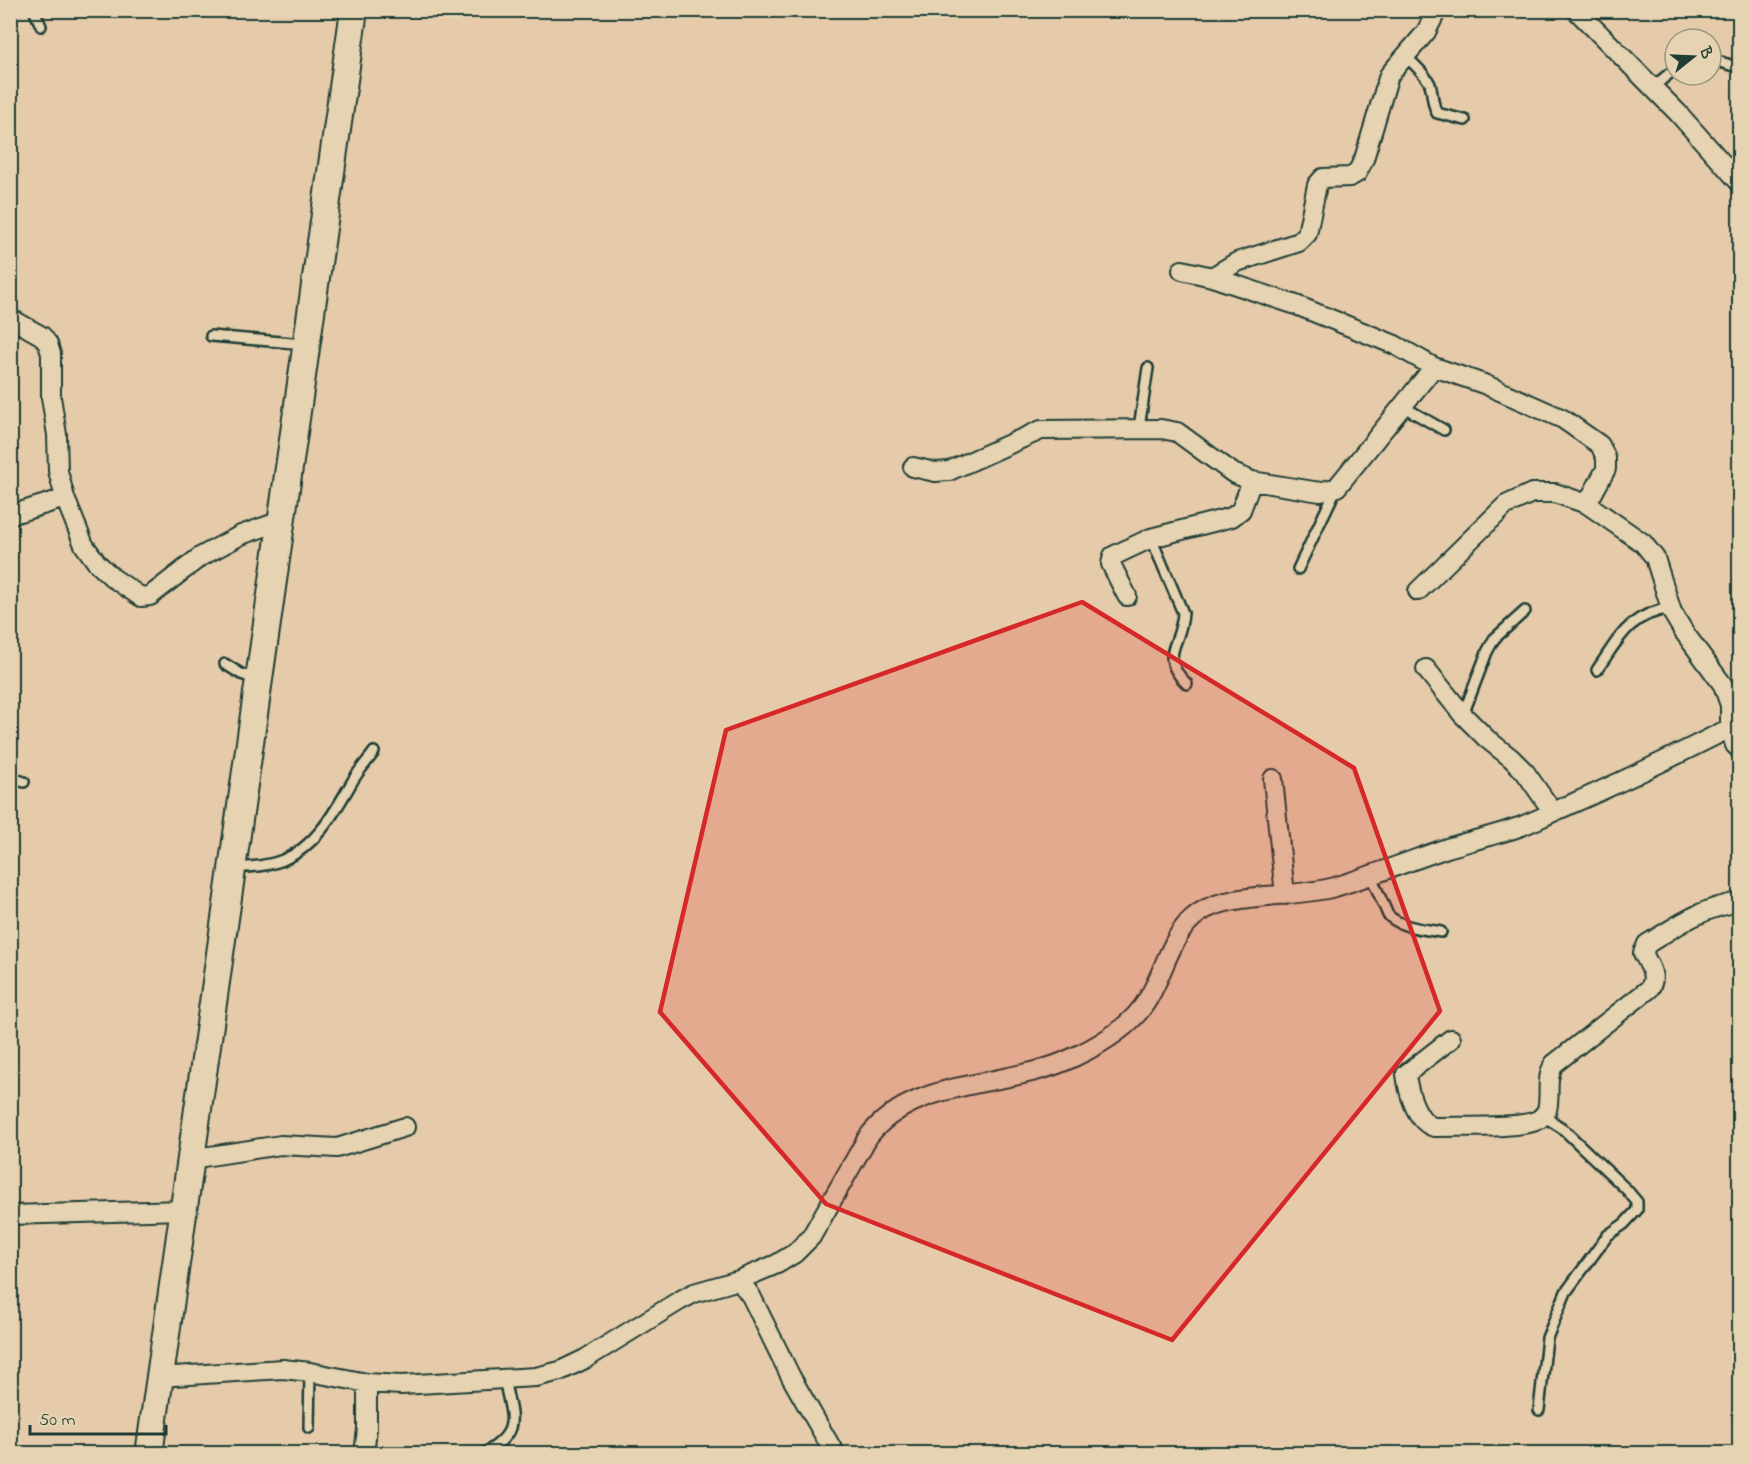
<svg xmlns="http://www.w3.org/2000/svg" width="1750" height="1464" viewBox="0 0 1750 1464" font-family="'Indie Flower',sans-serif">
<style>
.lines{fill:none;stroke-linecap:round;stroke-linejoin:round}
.lane-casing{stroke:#1f3d34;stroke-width:14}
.street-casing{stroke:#1f3d34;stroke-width:22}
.secondary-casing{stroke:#1f3d34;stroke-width:30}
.lane{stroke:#e5d3b1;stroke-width:9}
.street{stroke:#e5d3b1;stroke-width:18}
.secondary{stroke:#e5d3b1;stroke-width:26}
.marked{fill:#d62828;fill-opacity:0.2;stroke:#d62828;stroke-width:4.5;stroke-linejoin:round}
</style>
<rect width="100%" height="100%" fill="#e6cbab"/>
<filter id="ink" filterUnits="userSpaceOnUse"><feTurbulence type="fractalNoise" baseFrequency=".0167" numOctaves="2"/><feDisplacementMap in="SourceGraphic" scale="12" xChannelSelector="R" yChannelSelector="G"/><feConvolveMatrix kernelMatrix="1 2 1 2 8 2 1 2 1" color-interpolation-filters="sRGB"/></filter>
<g filter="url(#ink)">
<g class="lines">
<defs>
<path id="lane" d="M34,10L41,26
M1407,57C1414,65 1425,73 1430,84C1433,94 1432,104 1437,113L1465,120
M1711,59L1740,68
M1653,87L1675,69
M211,336L304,344
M1402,406L1444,430
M1139,428L1148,368
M1151,538L1183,613C1181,647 1157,655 1187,684
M1298,569L1337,487
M225,664L241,674L256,679
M1597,670C1620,637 1628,615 1671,608
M1463,715L1487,652L1494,639L1525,611
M10,777L24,782
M233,868C250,867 268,866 283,860C317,846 335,811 352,782C358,771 367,762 374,752
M1370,874L1388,915C1401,928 1424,929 1441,932
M1539,1410L1547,1338L1566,1292L1608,1235L1624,1224L1637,1210V1202L1627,1190L1562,1128L1543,1116
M309,1428L310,1372
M483,1454C523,1431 511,1418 504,1378"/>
<path id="street" d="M1576,10L1678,113L1740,183
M1182,270L1212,277L1296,305L1395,345L1434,367L1484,384L1563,419L1600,445L1606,458V469L1587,504
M1212,277L1237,262L1299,242L1307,234L1317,185L1323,178L1350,177L1357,173L1364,159L1389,75L1426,32L1437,10
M10,318L42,336L48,344L51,354V397L57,435L58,471L65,498L84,545L97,563L113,578L141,597L150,596L200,557L241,535L281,521
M913,467L935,472L949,471L1041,430L1161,429L1177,432L1233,473L1252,481L1320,492L1337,487L1434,367
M10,515L65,498
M1418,591L1506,505L1532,493H1555L1587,504L1643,543L1655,558L1672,612L1684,632L1723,685L1730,705V728L1735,745L1740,750
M1127,596L1111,564L1113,556L1151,538L1232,517L1241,510L1252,481
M1426,669L1463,715L1487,739L1511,758L1525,772L1553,812
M1273,779L1285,895
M1451,1039L1406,1074C1408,1091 1416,1122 1434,1127C1456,1126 1521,1129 1538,1120C1541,1118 1545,1114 1547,1110C1551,1094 1545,1079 1554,1064L1649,989C1658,977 1649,965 1643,953L1647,944C1680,924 1701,908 1740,902
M190,1159L281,1145L337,1148L405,1127
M10,1215L183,1210
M739,1280L751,1296L791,1377L835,1454
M159,1377L283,1369L310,1372L367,1383L401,1385L536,1377L560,1371L585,1359L679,1301L694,1293L739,1280L777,1264L795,1253L811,1237L868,1137C914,1076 1008,1089 1072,1058C1100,1045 1134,1025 1149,997C1165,970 1172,931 1199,913C1228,892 1297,898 1335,887C1373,875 1410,861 1447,848C1471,841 1495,835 1519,827C1536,821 1552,812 1569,805C1624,781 1677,755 1730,728
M364,1454L367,1429V1383"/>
<path id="secondary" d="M149,1454L354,10"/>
</defs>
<use href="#lane" class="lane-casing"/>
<use href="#street" class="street-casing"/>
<use href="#secondary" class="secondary-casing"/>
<use href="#lane" class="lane"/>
<use href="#street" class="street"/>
<use href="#secondary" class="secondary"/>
</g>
</g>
<path class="marked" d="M1082,602L1354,768L1440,1011L1172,1340L826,1204L660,1012L726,730Z"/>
<rect width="1750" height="1464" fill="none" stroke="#e5d3b1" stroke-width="36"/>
<rect x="18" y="18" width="1714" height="1428" fill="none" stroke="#1f3d34" stroke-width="2" filter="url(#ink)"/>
<g transform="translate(1693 57) rotate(72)"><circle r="28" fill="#e5d3b1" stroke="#96977f" stroke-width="1.5"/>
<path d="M0-4.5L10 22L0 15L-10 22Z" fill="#1f3d34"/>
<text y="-9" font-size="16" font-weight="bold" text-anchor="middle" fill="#1f3d34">B</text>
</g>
<path d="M30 1425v9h136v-9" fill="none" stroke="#1f3d34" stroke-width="3"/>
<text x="39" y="1425" font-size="18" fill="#1f3d34" stroke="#e5d3b1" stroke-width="4.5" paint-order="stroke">50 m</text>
</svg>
